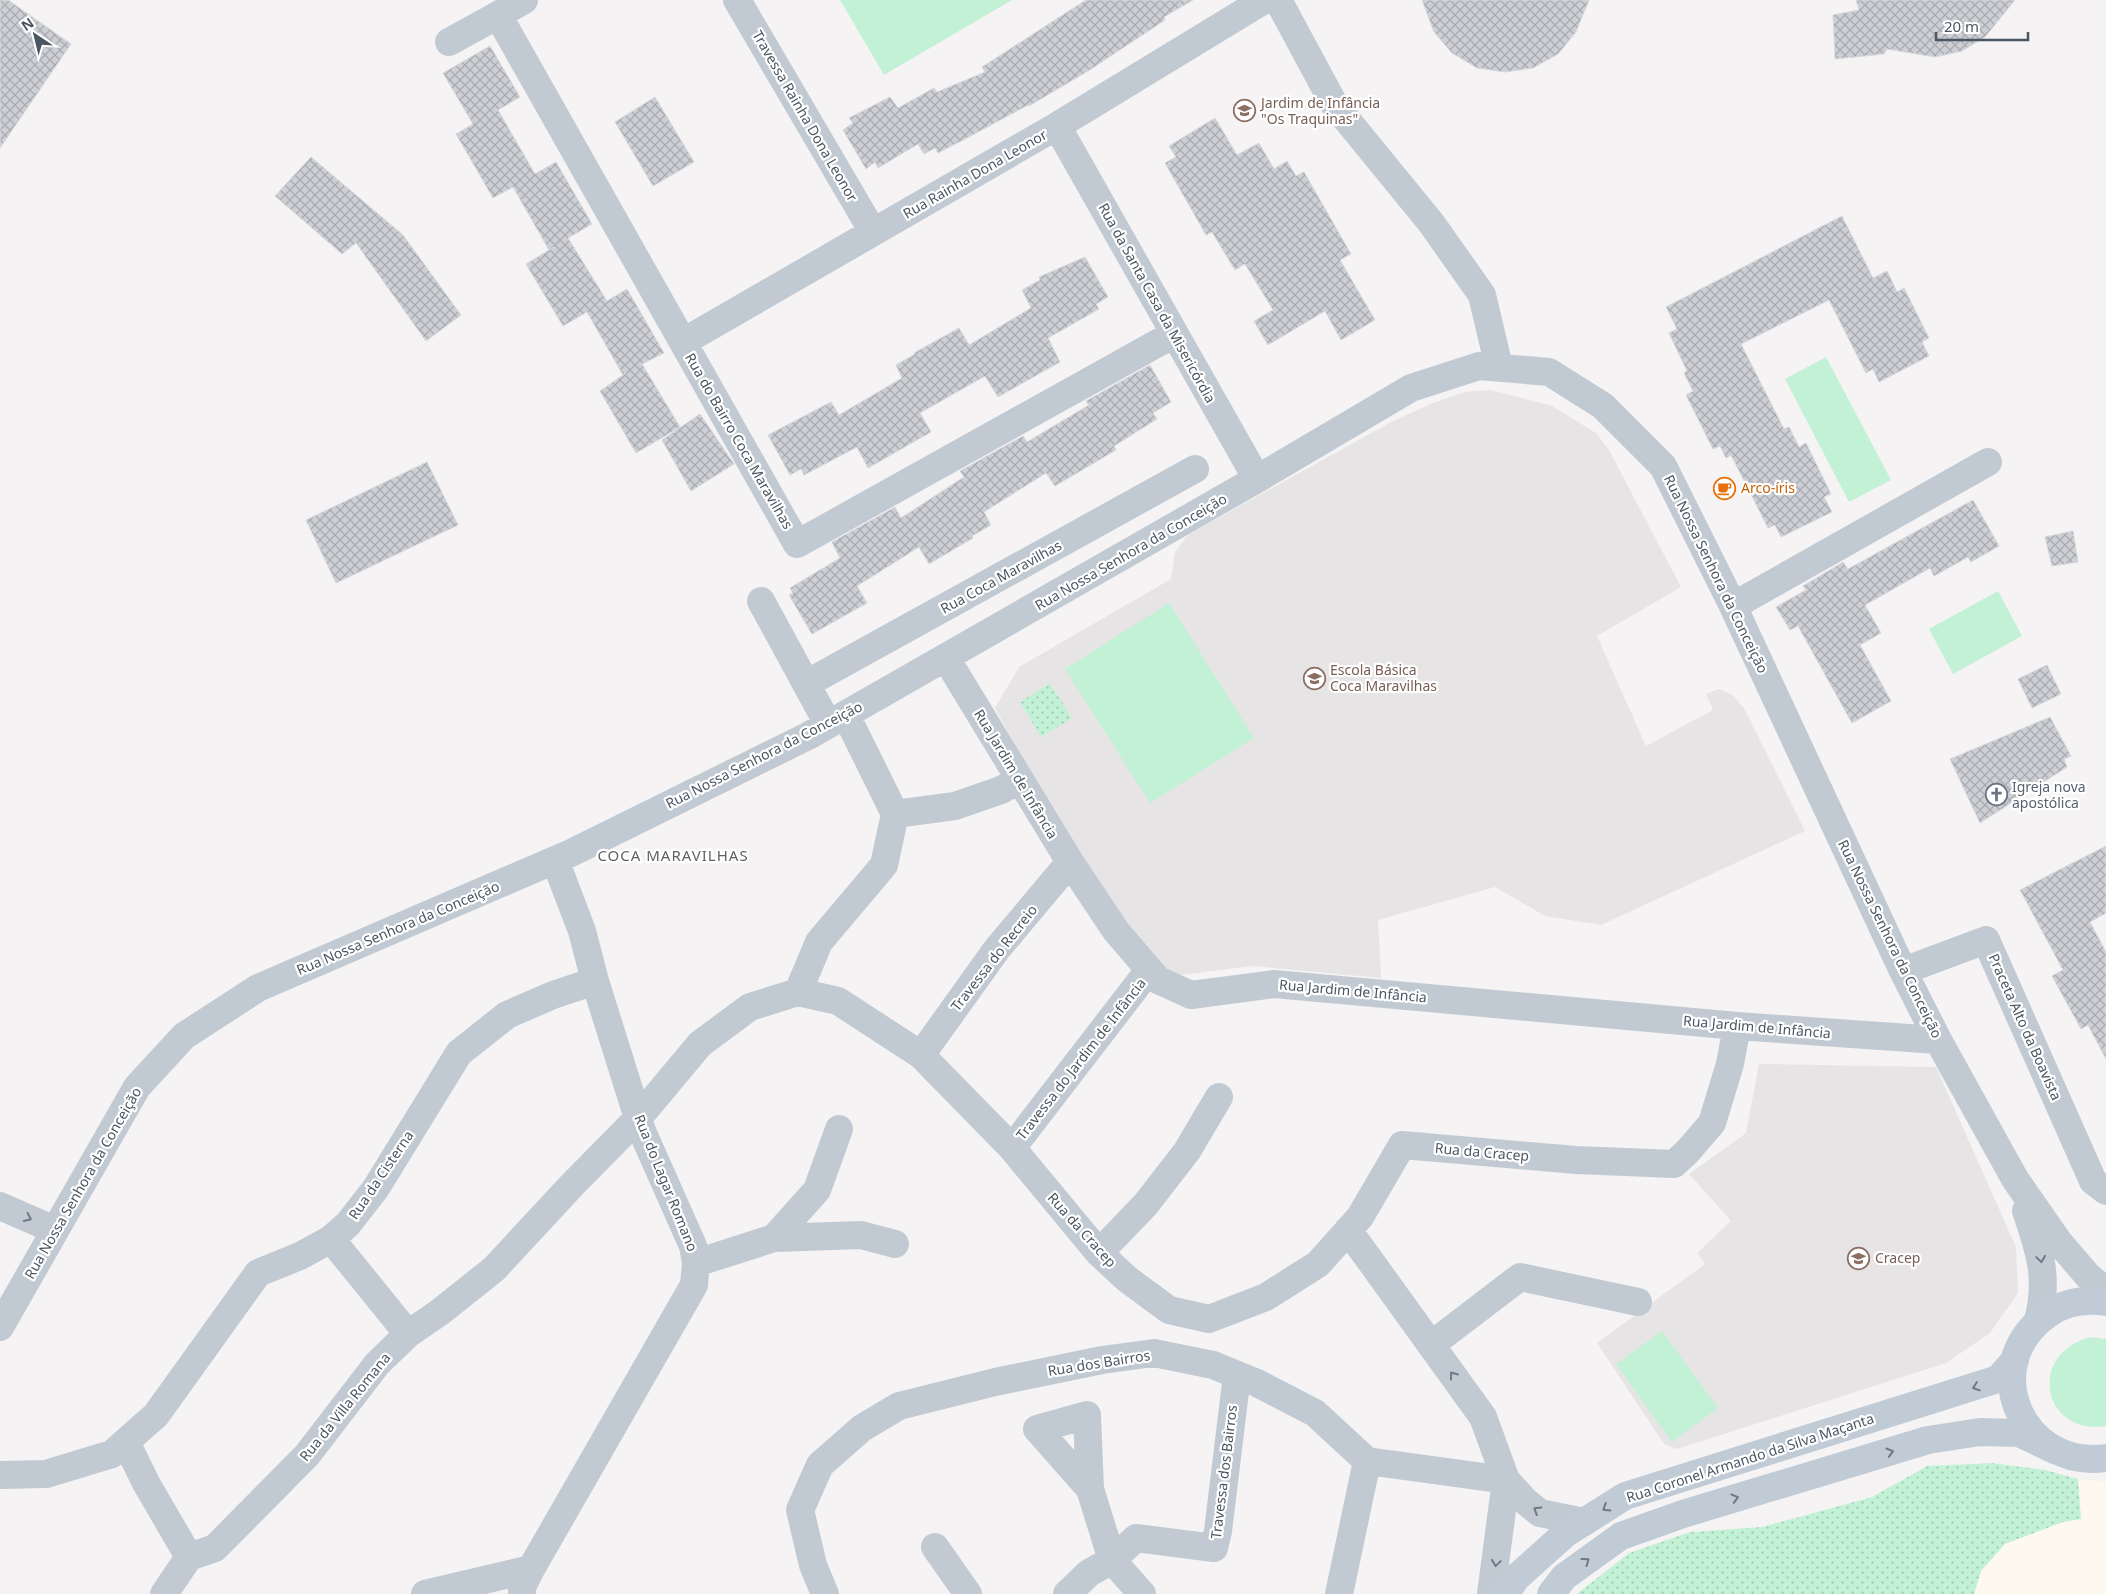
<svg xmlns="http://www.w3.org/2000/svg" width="2106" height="1594" viewBox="0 0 2106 1594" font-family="'Noto Sans',sans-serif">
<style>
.commercial{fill:#fdf9ef}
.education{fill:#e6e4e5}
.park{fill:url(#park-dots)}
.garden{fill:#c3f1d5}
.building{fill:url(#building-cross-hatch);stroke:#d7d9de}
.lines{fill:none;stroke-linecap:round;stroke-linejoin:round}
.minor{stroke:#c1cad2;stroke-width:28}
.secondary{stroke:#c1cbd6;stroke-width:28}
.oneway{stroke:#6e7983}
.oneway2{stroke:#6e7984}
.labels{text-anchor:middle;stroke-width:4.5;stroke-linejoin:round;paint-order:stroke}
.education-label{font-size:14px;fill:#785e54;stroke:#fff;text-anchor:start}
.street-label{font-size:14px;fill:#4a5661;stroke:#fff}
.food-label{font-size:14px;fill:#c56008;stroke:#fff;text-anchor:start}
.worship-label{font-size:14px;fill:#5b616d;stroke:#fff;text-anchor:start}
.neighbourhood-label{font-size:15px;letter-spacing:1px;fill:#5f6368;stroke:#fff}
</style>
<defs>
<pattern id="park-dots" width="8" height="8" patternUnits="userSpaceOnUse" patternTransform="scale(1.25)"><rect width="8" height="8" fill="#c3f1d5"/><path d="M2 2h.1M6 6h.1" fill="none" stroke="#a0c6b0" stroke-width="1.8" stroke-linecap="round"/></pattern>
<pattern id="building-cross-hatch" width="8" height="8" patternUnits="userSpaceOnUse" patternTransform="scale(1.25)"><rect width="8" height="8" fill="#cdcfd5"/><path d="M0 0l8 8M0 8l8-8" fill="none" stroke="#a8abb0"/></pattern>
</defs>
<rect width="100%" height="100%" fill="#f5f3f3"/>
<path class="commercial" d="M1992,1463L2045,1470L2078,1479L2106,1482V1594H1577L1629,1553L1690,1532L1762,1527L1872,1497L1927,1466Z"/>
<path class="education" d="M1491,390L1552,406L1596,433L1609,450L1681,587L1597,636L1646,746L1713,710L1706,694L1719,689L1733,695L1745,710L1805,831L1601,925L1545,916L1495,887L1378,920L1381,978L1252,966L1173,976L1151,964L1034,781L995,708L1019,667L1171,579L1175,552L1188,535L1391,422L1433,403L1465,392Z
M1759,1064L1936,1067L2016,1247L2018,1293L1990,1333L1946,1363L1677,1449L1664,1444L1597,1343L1705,1264L1697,1253L1731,1221L1689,1174L1746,1133Z"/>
<path class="park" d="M1050,683L1072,718L1041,737L1020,702Z
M1992,1463L2045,1470L2078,1479L2081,1519L2063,1522L2005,1544L1981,1571L1974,1594H1577L1629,1553L1690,1532L1762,1527L1872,1497L1927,1466Z"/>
<path class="garden" d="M840,0H1012L884,75Z
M1826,357L1891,480L1849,502L1785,379Z
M1998,591L2022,636L1953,674L1929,629Z
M1169,603L1254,738L1150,803L1065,669Z
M1662,1331L1718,1408L1672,1442L1616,1364Z
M2090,1337L2106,1339V1426C2044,1436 2025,1356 2090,1337Z"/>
<path class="building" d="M0,0H8L71,44L0,148Z
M1086,0H1193L1164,17L1165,20L1088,71L1029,106L1028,105L965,139L938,153L935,148L924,154L918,144L878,168L875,162L866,169L843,130L853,123L849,118L890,97L898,108L934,88L937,92L985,72L982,67Z
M1422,0H1589L1576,32L1558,54L1533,68L1505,72L1477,68L1452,53L1434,32Z
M1856,0H2015L1985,37L1962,51L1935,57L1887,49L1884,54L1835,59L1833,15L1859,10Z
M490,46L520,97L498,110L535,174L556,162L592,224L568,238L607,301L627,289L664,353L642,364L680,427L636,453L600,391L626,373L623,375L587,312L563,326L526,264L554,247L549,250L513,187L493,198L456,134L473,124L443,73Z
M655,97L694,162L653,186L615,122Z
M1215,118L1237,155L1259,143L1274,169L1287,161L1296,176L1304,172L1351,254L1340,260L1375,320L1341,340L1325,311L1268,345L1254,321L1273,310L1245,264L1235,270L1212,232L1206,235L1165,163L1176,157L1169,146Z
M311,157L403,235L461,315L426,341L356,243L342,254L275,196Z
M1842,216L1873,278L1887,271L1897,292L1904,288L1929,338L1922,342L1929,356L1879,382L1873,369L1866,373L1829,300L1741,344L1784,429L1789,427L1799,447L1806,443L1831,494L1824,497L1832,512L1781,537L1775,525L1768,528L1731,455L1726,458L1720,446L1713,449L1686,395L1693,391L1684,373L1687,371L1669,333L1677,329L1666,307Z
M1085,257L1108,297L1096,304L1099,309L1048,338L1060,362L998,397L985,376L920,413L931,432L868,468L857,447L804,475L801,469L790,475L768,435L831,402L839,415L902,378L896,365L915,354L914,353L959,328L969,345L1031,308L1022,290L1040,280L1039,277Z
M1150,365L1171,402L1153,413L1157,419L1114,446L1116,450L1055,486L1046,473L984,512L991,525L972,536L973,538L929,564L919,547L857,586L867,603L812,634L789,595L793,593L790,588L840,558L832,542L895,507L901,518L964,477L960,471L1023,436L1027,442L1089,405L1086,401Z
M700,414L734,464L691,491L662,440Z
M427,462L458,525L336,583L306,520Z
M1973,500L1999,546L1971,562L1968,557L1934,576L1930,568L1865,605L1881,633L1860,645L1891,701L1852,723L1798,626L1790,630L1776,607L1806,590L1803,586L1843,562L1848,569Z
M2073,531L2078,562L2052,566L2045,537Z
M2047,665L2061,694L2032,708L2018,679Z
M2050,717L2071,756L2064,759L2067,767L1980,823L1950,759Z
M2106,846V913L2090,922L2106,952V1059L2088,1025L2081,1029L2052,976L2063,970L2020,890Z"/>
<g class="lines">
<path class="minor" d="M737,0L873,232
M1278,0L1334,104L1432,224L1482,295L1499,367
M498,15L524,0
M449,42L498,15L797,544L1174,334
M1057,126L1257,479
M683,342L1057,126L1264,0
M761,601L828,724
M1733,606L1988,462
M946,658L1070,862L1116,931L1158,980L1191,995L1274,984L1737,1026L1938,1040
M806,684L1195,469
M895,814L955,806L1001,790L1020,780
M1903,971L1986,940L2093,1181L2106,1191
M798,992L838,1001L921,1055L1012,1148L1099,1253L1127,1279L1169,1310L1209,1319L1266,1297L1318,1264L1360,1217L1402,1145L1576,1160L1674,1164L1688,1151L1712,1123L1730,1064L1737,1026
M921,1055L997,949L1070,862
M1012,1148L1149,970
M0,1206L55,1230
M2026,1211C2040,1252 2049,1278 2038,1321
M1348,1230L1483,1417L1506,1480L1525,1501L1540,1513L1584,1522
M774,1238L817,1190L839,1129
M331,1239L408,1334
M1099,1253L1146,1204L1187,1151L1219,1097
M696,1263L774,1238L861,1235L895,1244
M0,1327L137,1087L184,1036L258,988L571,853L808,736L1257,479L1411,388L1479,366L1549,372L1603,406L1663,466L1733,606L1903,971L1938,1040L2015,1179L2058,1241L2088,1276L2106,1291
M1431,1345L1520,1277L1638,1302
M126,1442L146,1483L189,1557
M0,1475L46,1474L112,1454L156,1415L258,1273L300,1256L331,1239L348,1224L376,1188L459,1053L507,1015L553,995L595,981
M1090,1489L1037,1429L1087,1415L1090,1489L1112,1560L1142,1594
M935,1547L968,1594
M164,1594L189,1557L215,1548L307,1455L377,1364L408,1334L440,1312L494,1269L572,1185L639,1117L700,1044L750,1007L798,992L819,942L884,865L895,814L846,715
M425,1594L531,1569
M522,1594V1587L531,1569L694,1285L696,1263L693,1246L642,1131L595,981L582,931L555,860
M825,1594L813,1565L800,1510L820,1465L862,1428L899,1406L995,1382L1102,1360L1154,1353L1213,1365L1257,1383L1315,1413L1367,1461L1506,1480L1491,1594
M1067,1594L1089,1573L1112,1560L1136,1538L1214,1548L1218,1531L1237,1375
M1339,1594L1367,1461"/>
<path class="secondary" d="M2106,1302C2086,1299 2065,1302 2048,1314C1976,1364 2021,1470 2106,1458
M1505,1594L1517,1577L1565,1534L1625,1496L1998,1379L2015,1360
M1551,1594L1564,1577L1621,1536L1683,1514L1928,1440L1980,1432L2019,1433L2057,1451"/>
</g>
<defs><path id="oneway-chevron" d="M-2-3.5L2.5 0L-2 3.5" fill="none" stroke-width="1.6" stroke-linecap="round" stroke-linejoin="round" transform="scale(1.25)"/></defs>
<g class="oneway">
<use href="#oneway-chevron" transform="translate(28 1218) rotate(25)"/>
<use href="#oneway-chevron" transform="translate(2041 1259) rotate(82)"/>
<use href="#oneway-chevron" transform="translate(1453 1375) rotate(-126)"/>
<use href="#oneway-chevron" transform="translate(1537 1510) rotate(-148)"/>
<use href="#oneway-chevron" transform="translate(1496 1563) rotate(98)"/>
</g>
<g class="oneway2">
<use href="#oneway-chevron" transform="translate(1976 1387) rotate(161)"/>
<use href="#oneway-chevron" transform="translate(1890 1452) rotate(-17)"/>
<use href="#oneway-chevron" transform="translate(1735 1498) rotate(-16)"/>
<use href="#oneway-chevron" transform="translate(1606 1508) rotate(148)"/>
<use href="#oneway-chevron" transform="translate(1586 1561) rotate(-36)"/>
</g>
<defs>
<symbol id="school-ring" viewBox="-11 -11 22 22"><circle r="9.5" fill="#fff" stroke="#8d6e63" stroke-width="1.5"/><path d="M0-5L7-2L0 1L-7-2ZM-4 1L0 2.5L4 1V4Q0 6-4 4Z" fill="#8d6e63"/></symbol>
<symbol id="cafe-ring" viewBox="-11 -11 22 22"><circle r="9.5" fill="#fff" stroke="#e8710a" stroke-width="1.5"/><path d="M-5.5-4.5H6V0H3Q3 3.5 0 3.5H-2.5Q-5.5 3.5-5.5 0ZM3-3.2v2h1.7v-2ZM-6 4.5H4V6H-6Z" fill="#e8710a"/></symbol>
<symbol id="church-ring" viewBox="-11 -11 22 22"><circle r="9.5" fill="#fff" stroke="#6b7280" stroke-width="1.5"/><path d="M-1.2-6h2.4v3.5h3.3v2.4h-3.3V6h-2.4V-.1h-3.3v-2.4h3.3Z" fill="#6b7280"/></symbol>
</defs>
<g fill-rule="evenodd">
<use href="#school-ring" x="1232" y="98" width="25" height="25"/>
<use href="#cafe-ring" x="1712" y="476" width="25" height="25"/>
<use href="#school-ring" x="1302" y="666" width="25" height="25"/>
<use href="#church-ring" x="1984" y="782" width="25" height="25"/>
<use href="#school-ring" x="1846" y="1246" width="25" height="25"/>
</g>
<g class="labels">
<g class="education-label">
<text x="1261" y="108">Jardim de Infância<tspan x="1261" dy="16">"Os Traquinas"</tspan></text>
<text x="1330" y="675">Escola Básica<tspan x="1330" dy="16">Coca Maravilhas</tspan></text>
<text x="1875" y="1263">Cracep</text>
</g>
<g class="street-label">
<text transform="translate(805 116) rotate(60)" y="5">Travessa Rainha Dona Leonor</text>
<text transform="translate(975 174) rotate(-30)" y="5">Rua Rainha Dona Leonor</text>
<text transform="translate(1157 303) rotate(61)" y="5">Rua da Santa Casa da Misericórdia</text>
<text transform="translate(739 441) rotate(60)" y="5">Rua do Bairro Coca Maravilhas</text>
<text transform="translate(1131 552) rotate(-30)" y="5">Rua Nossa Senhora da Conceição</text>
<text transform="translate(1716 574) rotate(64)" y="5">Rua Nossa Senhora da Conceição</text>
<text transform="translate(1001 577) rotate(-29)" y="5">Rua Coca Maravilhas</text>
<text transform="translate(764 755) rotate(-27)" y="5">Rua Nossa Senhora da Conceição</text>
<text transform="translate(1016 774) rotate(59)" y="5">Rua Jardim de Infância</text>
<text transform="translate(398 928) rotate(-23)" y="5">Rua Nossa Senhora da Conceição</text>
<text transform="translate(1890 939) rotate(64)" y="5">Rua Nossa Senhora da Conceição</text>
<text transform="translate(994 958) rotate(-52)" y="5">Travessa do Recreio</text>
<text transform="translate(1353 991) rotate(5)" y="5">Rua Jardim de Infância</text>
<text transform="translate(1757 1027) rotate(5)" y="5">Rua Jardim de Infância</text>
<text transform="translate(2025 1027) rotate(66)" y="5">Praceta Alto da Boavista</text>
<text transform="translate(1081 1059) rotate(-52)" y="5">Travessa do Jardim de Infância</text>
<text transform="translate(1482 1152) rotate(5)" y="5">Rua da Cracep</text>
<text transform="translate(381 1175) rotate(-56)" y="5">Rua da Cisterna</text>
<text transform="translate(83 1183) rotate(-60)" y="5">Rua Nossa Senhora da Conceição</text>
<text transform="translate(666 1183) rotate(68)" y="5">Rua do Lagar Romano</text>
<text transform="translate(1082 1230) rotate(48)" y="5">Rua da Cracep</text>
<text transform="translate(1099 1363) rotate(-9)" y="5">Rua dos Bairros</text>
<text transform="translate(345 1407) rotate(-51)" y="5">Rua da Villa Romana</text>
<text transform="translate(1750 1458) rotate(-18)" y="5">Rua Coronel Armando da Silva Maçanta</text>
<text transform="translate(1224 1472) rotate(-83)" y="5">Travessa dos Bairros</text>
</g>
<g class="food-label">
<text x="1741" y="493">Arco-íris</text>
</g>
<g class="worship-label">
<text x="2012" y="792">Igreja nova<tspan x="2012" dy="16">apostólica</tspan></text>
</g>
<g class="neighbourhood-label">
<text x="673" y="861">COCA MARAVILHAS</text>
</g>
</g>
<g transform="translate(35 35) rotate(325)" stroke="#ffffff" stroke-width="4" paint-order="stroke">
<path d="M0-4L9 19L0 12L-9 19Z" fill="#4a5661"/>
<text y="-8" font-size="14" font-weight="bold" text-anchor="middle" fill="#4a5661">N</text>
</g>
<path d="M1936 32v8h92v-8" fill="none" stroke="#4a5661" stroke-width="2.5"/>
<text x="1944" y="32" font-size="15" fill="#4a5661" stroke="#ffffff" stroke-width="4" paint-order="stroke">20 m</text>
</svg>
